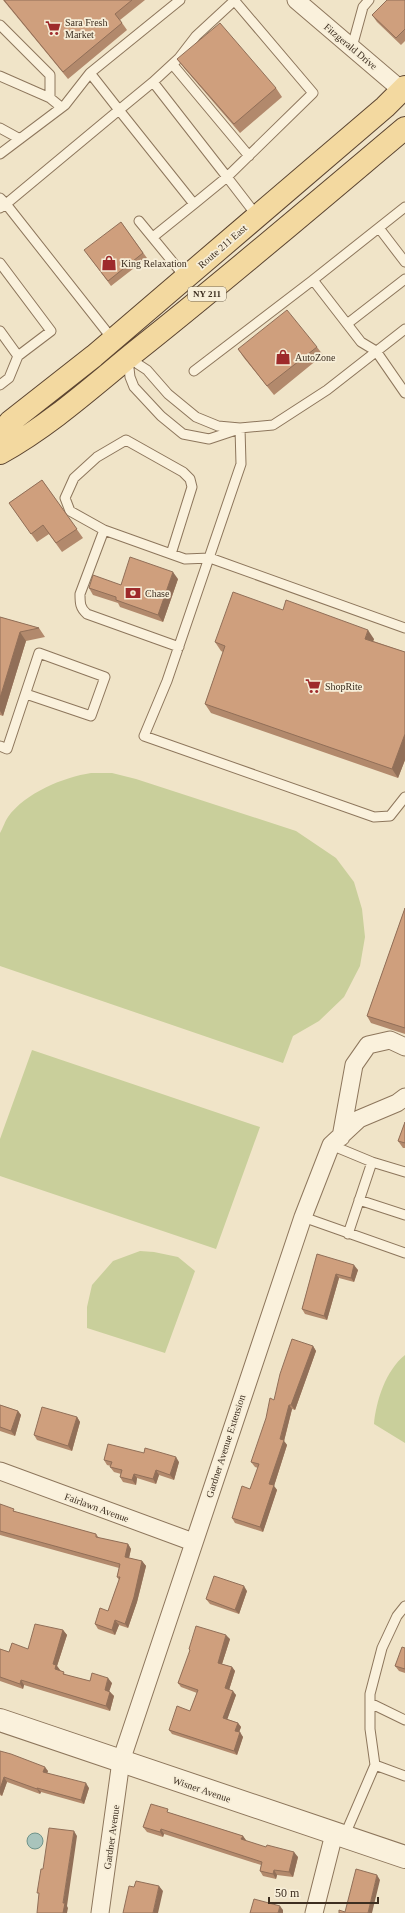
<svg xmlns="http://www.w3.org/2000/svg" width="405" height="1913" viewBox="0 0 405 1913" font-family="'Times New Roman',serif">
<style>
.green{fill:#c9cf9b}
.water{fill:#a9c4bc;stroke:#6f938a}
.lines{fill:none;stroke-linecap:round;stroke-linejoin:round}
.service-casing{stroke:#8d765c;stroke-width:11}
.minor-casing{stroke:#8d765c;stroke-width:19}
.tertiary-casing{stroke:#8d765c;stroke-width:24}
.primary-casing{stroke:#5b4430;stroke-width:24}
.service{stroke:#faf1dc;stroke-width:9}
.minor{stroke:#faf1dc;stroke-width:17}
.tertiary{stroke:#faf1dc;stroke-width:22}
.primary{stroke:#f3d9a0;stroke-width:22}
.wall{fill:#b2896c}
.shaded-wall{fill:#916f58}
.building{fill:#cf9f7d;stroke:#916f58}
.labels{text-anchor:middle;stroke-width:3.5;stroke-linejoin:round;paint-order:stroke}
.shield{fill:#f7eed8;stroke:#756857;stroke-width:1}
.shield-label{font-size:9px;font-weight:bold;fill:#3d2e20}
.poi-label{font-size:10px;fill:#3d2e20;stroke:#f7eed8;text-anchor:start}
.street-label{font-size:10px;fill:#3d2e20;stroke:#f7eed8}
</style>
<rect width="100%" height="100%" fill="#f0e4c8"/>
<path class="green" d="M91,773H112L136,779L296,831L336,858L354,882L362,909L365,937L360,966L344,997L319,1021L293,1036L283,1063L0,966V833C3,828 5,821 8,817C25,793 64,777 91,773Z
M32,1050L260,1127L216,1249L0,1176V1139Z
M140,1251L154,1252L178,1257L195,1271L165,1353L87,1328V1307L92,1285L113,1261Z
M405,1355V1443L374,1424C376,1401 386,1370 405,1355Z"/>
<path class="water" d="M27 1841a8 8 0 1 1 16 0a8 8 0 1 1-16 0Z"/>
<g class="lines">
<defs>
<path id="service" d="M180,0L90,73L119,110L153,82L227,177L313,93L234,0
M0,25L50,75V98
M352,47L363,7L369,0
M173,65L249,156
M0,76L50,98L61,107
M153,82L179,58L196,36L235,0
M0,128L20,139
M0,154L65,105L90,73
M0,198L6,204L119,110L194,204L227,177L257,216
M0,208L6,204L114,341
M139,221L185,277
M379,228L405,262
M153,237L194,204
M0,263L51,331L18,356L0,331
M313,280L405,207
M347,324L405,279
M127,357L147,370L168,394L196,417L218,426L240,428L273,425L327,390L405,329
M128,359L130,377L134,387L161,416L183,434L209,439L239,429
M194,371L313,280L361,342L376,351L405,393
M0,385L9,378L18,356
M240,428L241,464L167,681L144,736L374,817L390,816L405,797
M104,530L70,511L65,498L74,478L97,457L126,440L183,472L190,479L192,487L171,554
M179,647L87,614C80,608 80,603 80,594L104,530L185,559L210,558L405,628
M0,746L7,749L39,653L105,677L91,716L26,694
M331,1145L372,1162L405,1172
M359,1200L405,1215
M303,1217L405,1253
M348,1234L372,1162
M370,1703L405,1720
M375,1765L405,1776
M344,1837L375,1765L370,1729V1694L382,1648L397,1616L405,1606"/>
<path id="minor" d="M296,0L405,93
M341,1137L354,1065L368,1045L390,1040L405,1047
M0,1471L193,1542
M100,1913L121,1761L303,1217L331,1145L359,1119L397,1103L405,1097
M314,1913L334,1834"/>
<path id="tertiary" d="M0,1720L405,1857"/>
<path id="primary" d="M0,433L10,422L94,356L385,107L405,87
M0,453C49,426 92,387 135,352C227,279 316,203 405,128"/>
</defs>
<use href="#service" class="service-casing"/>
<use href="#minor" class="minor-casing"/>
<use href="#tertiary" class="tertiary-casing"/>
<use href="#primary" class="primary-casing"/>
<use href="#service" class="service"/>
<use href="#minor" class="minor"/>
<use href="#tertiary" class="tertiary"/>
<use href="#primary" class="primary"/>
</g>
<path class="wall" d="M3,0H145L120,20L127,30L68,79Z
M405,0V41L401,45L377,22L372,15Z
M177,59L276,88L282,97L240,133L184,68Z
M121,222L147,258L111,286L88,255Z
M317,347L323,355L274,395L244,358L238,349Z
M42,480L83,538L62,552L49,534L37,542L9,503Z
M178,579L163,622L120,607L118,603L93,595L89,588Z
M283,610L374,639L373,641L405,652V760L398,778L211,713L205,704L223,652L221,651L215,642Z
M0,617L39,628L45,637L26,641L3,716L0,715Z
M405,908V1034L371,1023L367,1016Z
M405,1122V1148H403L398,1141Z
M317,1254L358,1270L354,1282L339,1278L327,1320L305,1314L302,1309Z
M313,1346L316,1351L295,1410L292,1409L284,1441L287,1445L274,1486L277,1490L263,1532L235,1523L232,1518L250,1489L258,1468L255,1467L251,1462Z
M0,1405L18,1411L21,1415L15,1436L0,1431Z
M77,1417L80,1422L72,1451L37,1440L34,1435Z
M104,1460L179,1462L174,1480L159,1475L156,1484L137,1478L136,1485L123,1482L120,1477L121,1474L114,1472L110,1467L111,1466L107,1465Z
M0,1504L16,1512L96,1534L99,1538L128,1544L131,1549L129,1558L142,1561L146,1566L137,1602L128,1628L119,1625L115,1635L98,1629L95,1624L108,1611L119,1580L117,1577L119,1568L0,1535Z
M247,1591L239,1614L210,1604L206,1599Z
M63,1630L67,1635L57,1666L60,1670L66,1675L90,1681L112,1683L109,1691L114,1696L110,1711L24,1685L23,1689L0,1681V1649L9,1652L28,1649Z
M230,1639L222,1664L232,1667L235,1671L229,1690L236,1695L227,1719L238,1723L241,1727L239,1732L243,1737L237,1755L172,1734L169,1730L190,1711L197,1693L181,1687L178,1683L190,1651L189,1649Z
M405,1648V1673L399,1671L395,1666Z
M0,1751L48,1771L47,1773L89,1788L84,1804L41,1792L40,1794L7,1782L2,1796L0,1795Z
M170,1813L243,1836L246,1841L298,1857L293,1877L277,1875L276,1879L263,1876L260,1871L261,1865L164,1834L163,1837L147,1832L143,1827Z"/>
<path class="shaded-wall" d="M173,572L178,579L163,622L158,615Z
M368,630L374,639L371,647L365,639Z
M20,632L26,641L3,716L0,711V698Z
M405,734V760L398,778L392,769Z
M354,1265L358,1270L354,1282L351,1278Z
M336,1274L339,1278L327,1320L324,1316Z
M313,1346L316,1351L295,1410L291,1405Z
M289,1405L292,1409L284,1441L287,1445L274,1486L277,1490L263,1532L260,1527L269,1484Z
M18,1411L21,1415L15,1436L11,1431Z
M77,1417L80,1422L72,1451L68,1446Z
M176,1457L179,1462L174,1480L170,1475Z
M156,1470L159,1475L156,1484L153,1479Z
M134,1474L137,1478L136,1485L132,1480Z
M128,1544L131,1549L128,1562L125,1557Z
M142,1561L146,1566L137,1602L128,1628L125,1624Z
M244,1586L247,1591L239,1614L235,1610Z
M115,1620L119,1625L115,1635L112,1630Z
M63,1630L67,1635L57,1666L60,1670L59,1674L53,1664Z
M226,1635L230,1639L221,1667L218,1663Z
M232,1667L235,1671L228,1693L225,1688Z
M108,1678L112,1683L108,1695L105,1690Z
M21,1680L24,1685L23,1689L20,1684Z
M233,1691L236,1695L226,1723L223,1718Z
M110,1692L114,1696L110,1711L106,1706Z
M238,1723L241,1727L238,1735L235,1731Z
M240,1732L243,1737L237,1755L234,1751Z
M45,1767L48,1771L46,1776L43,1772Z
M4,1777L7,1782L2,1796L0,1793V1789Z
M86,1783L89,1788L84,1804L81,1800Z
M37,1788L41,1792L40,1794L37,1789Z
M161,1829L164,1834L163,1837L160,1832Z
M74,1831L77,1836L67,1906L68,1908L67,1913H63V1903Z
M243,1836L246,1840L245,1844L241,1839Z
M294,1852L298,1857L293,1877L289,1872Z
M274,1870L277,1875L276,1879L273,1874Z
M377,1875L380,1880L372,1913H368Z
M159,1886L163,1891L158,1913H153Z
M280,1906L283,1910V1913H278Z"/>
<path class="building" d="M4,0H132L115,14L122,23L63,72Z
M387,0H405V29L396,38L372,15Z
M220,23L276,88L234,124L177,59Z
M121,222L143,253L108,281L84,250Z
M287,310L317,347L267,386L238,349Z
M42,480L77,529L56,543L43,525L31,534L9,503Z
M130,557L173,572L158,615L116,600V597L89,588L93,575L121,585Z
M233,592L283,610L286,600L368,630L365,639L405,652V734L392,769L205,704L225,646L215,642Z
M0,617L39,628L20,632L0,698Z
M405,908V1028L367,1016Z
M405,1122V1143L398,1141Z
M317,1254L354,1265L351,1278L336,1274L324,1316L302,1309Z
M292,1339L313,1346L291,1405H289L280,1439L284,1440L269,1484L274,1485L260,1527L232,1518L242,1486L250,1489L259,1464L251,1462L266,1418L270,1398L274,1400L280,1374Z
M0,1405L18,1411L11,1431L0,1427Z
M42,1407L77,1417L68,1446L34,1435Z
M108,1444L144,1453L145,1448L176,1457L170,1475L156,1470L153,1479L134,1474L132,1480L120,1477L122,1470L110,1467L112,1462L104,1460Z
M0,1504L14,1509L13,1511L96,1534V1537L128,1544L125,1557L142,1561L134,1597L125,1624L115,1620L112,1630L95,1624L100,1608L108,1611L120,1577H117L120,1564L0,1531Z
M214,1576L244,1586L235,1610L206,1599Z
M35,1624L63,1630L53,1664L56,1665L55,1669L64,1672L63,1674L90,1681L92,1673L108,1678L105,1690L110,1692L106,1706L21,1680L20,1684L0,1677V1649L9,1652L12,1643L28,1649Z
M196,1626L226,1635L218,1663L232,1667L225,1688L233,1691L223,1718L238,1723L235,1731L240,1732L234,1751L169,1730L177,1706L190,1711L198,1690L178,1683L190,1650L189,1649Z
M402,1647L405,1648V1669L395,1666Z
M0,1751L11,1754L45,1767L43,1772L86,1783L81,1800L37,1788V1789L4,1777L0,1789Z
M151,1804L168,1809L167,1812L243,1836L241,1839L266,1847L267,1845L294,1852L289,1872L274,1870L273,1874L260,1871L262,1862L161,1829L160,1832L143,1827Z
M49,1828L74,1831L63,1903H65L63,1913H37L39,1893H37L41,1869H43Z
M356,1869L377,1875L368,1913H339V1910L345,1912Z
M136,1881L159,1886L153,1913H123L129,1886L134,1887Z
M254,1899L280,1906L278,1913H250Z"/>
<defs>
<symbol id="supermarket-bare" viewBox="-9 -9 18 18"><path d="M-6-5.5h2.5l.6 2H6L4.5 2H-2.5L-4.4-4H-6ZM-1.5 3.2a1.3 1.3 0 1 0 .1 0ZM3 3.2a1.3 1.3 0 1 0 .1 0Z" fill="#9e2a2b" stroke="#f7eed8" stroke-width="2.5" paint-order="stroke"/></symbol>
<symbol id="shop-bare" viewBox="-9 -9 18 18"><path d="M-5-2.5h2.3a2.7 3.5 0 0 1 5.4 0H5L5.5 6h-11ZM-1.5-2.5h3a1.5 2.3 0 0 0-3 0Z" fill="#9e2a2b" stroke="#f7eed8" stroke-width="2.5" paint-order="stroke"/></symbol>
<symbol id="bank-bare" viewBox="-9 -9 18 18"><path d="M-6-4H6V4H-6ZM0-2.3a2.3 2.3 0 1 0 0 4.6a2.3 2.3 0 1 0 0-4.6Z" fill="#9e2a2b" stroke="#f7eed8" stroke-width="2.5" paint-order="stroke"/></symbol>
</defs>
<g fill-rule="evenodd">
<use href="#supermarket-bare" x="42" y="17" width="22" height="22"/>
<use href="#shop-bare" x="98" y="252" width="22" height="22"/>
<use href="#shop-bare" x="272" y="346" width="22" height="22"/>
<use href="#bank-bare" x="122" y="582" width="22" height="22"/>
<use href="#supermarket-bare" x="302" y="675" width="22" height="22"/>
</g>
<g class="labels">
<rect class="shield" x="188" y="287" width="38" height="14" rx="3"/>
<g class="shield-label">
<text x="207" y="297">NY 211</text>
</g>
<g class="poi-label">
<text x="65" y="26">Sara Fresh<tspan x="65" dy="12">Market</tspan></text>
<text x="121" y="267">King Relaxation</text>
<text x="295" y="361">AutoZone</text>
<text x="145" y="597">Chase</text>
<text x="325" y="690">ShopRite</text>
</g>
<g class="street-label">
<text transform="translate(351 46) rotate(40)" y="4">Fitzgerald Drive</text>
<text transform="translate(222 246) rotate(-41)" y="4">Route 211 East</text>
<text transform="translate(225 1446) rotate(-72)" y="4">Gardner Avenue Extension</text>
<text transform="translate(97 1507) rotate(20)" y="4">Fairlawn Avenue</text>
<text transform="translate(202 1789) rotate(19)" y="4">Wisner Avenue</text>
<text transform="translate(111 1837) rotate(-82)" y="4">Gardner Avenue</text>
</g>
</g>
<path d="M269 1897v6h109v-6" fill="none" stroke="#3d2e20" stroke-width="2"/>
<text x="275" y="1897" font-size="12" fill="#3d2e20" stroke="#f7eed8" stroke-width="3" paint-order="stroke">50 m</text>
</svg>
